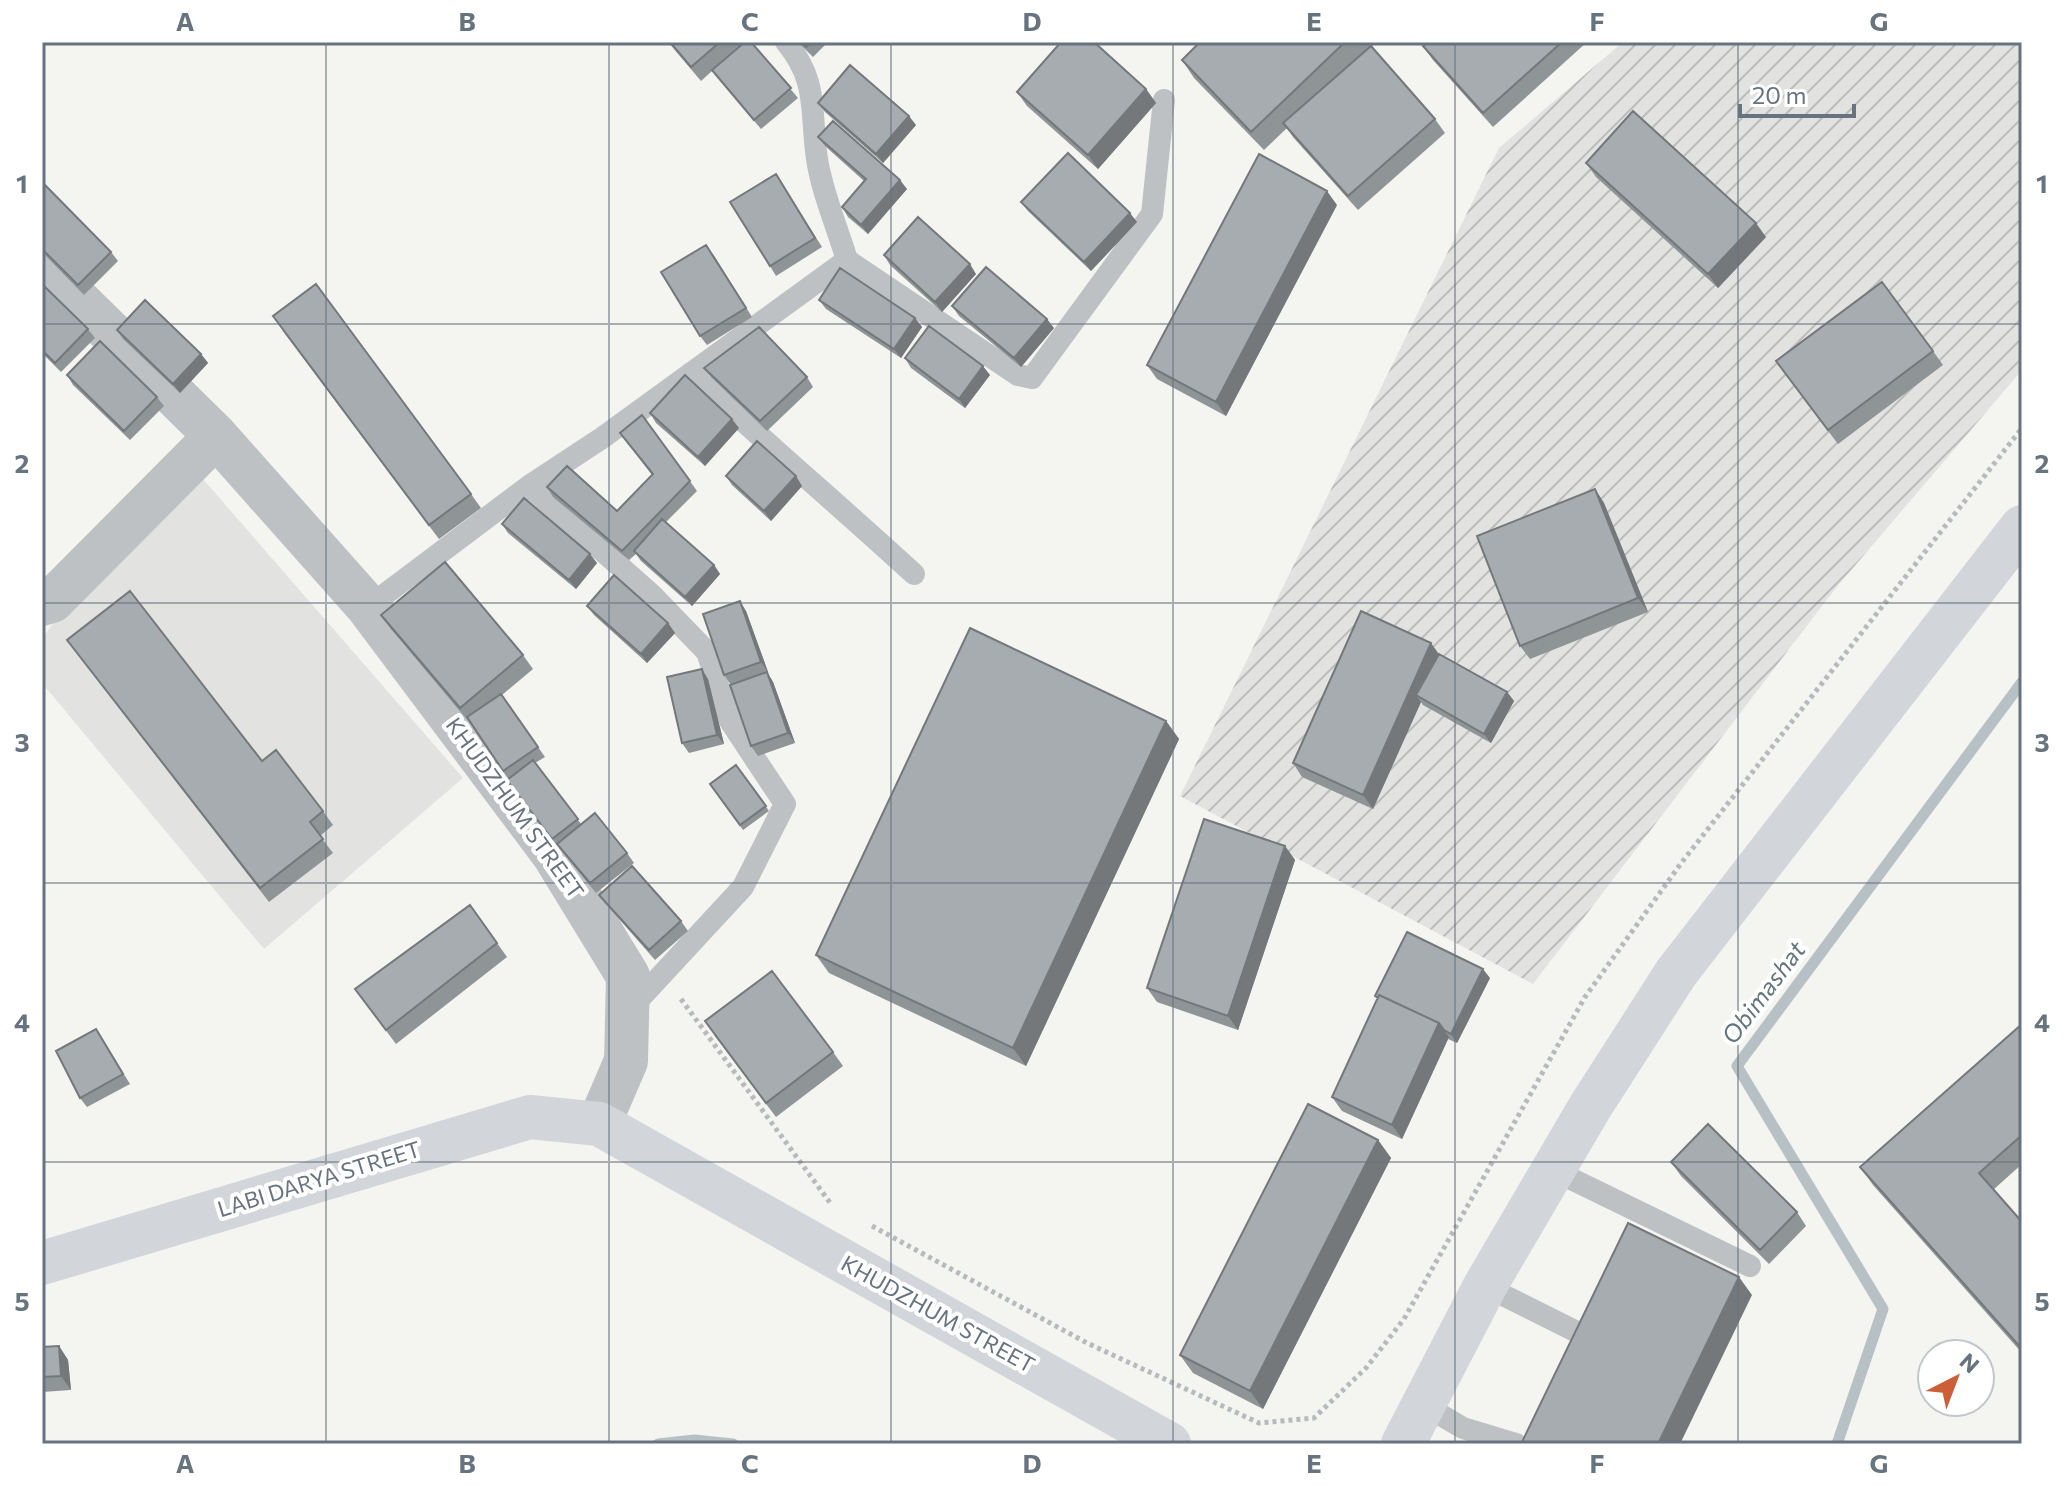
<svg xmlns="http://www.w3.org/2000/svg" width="2064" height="1486" viewBox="0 0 2064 1486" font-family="Commissioner,sans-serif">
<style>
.built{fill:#e2e3e1}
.industrial{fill:url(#industrial-furrows)}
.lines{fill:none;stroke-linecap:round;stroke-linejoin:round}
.stream{stroke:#b7c0c4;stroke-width:11}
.path{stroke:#b7babc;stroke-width:5;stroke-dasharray:4 4;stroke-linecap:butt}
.lane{stroke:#bec1c4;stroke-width:22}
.street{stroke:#bec1c4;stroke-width:44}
.secondary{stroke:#d2d5d9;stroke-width:44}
.wall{fill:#8f9497}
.shaded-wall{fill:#74787b}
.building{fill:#a6acb0;stroke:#74787b;stroke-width:2}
.grid{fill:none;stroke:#67737e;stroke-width:2;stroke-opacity:0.55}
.labels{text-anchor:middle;stroke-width:8;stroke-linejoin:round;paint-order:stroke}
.street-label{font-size:22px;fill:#67737e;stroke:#fff}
.water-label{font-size:24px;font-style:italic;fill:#63747b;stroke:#fff}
.neatline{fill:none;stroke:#67737e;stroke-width:3}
.grid-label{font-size:26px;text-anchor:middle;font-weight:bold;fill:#67737e}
</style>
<defs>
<pattern id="industrial-furrows" width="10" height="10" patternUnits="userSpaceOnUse" patternTransform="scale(2)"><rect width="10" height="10" fill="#e2e3e1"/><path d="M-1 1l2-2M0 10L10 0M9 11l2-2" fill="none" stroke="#bbbcbc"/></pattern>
</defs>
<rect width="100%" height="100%" fill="#f4f4f1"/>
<path class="built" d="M203,479L463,778L264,949L42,683V639L92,568Z"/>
<path class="industrial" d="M1623,42H2022V370L1835,589L1533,984L1180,796L1499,148Z"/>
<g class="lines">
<path class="stream" d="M658,1444L694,1440L733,1444
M1837,1444L1883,1309L1737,1066L2022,682"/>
<path class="path" d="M681,999L831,1204
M872,1226L1087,1343L1259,1423L1314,1418L1366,1368L1404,1319L1585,997L1682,862L2022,428"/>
<path class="lane" d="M847,260L1018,375L1032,378L1152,214L1164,100
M691,373C764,442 840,506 914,574
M368,607L529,486
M630,1009L743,887L785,804L730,721L707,652L651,594L529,486L602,438L847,260C837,227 822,192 817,159C810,111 819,82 786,42
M1553,1170L1750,1266
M1485,1286L1593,1340
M1422,1404L1463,1428L1516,1444"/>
<path class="street" d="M42,265L216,436L368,607L554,855L628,976L626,1061L599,1124
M42,604L52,601L216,436"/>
<path class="secondary" d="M42,1263L530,1117L599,1124L1169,1444
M1403,1444L1485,1286L1590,1107L1676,973L2022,527"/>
</g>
<path class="wall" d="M668,42H751L798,98L761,129L712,71L701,81Z
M798,42H828L813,57Z
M1200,42H1377L1371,47L1435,119L1445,133L1358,210L1293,137L1287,128L1264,150L1194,78L1182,60Z
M1428,42H1587L1493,127L1433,60L1423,46Z
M1146,89L1156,103L1098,169L1027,106L1017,92Z
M818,103L916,125L883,163L825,112Z
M818,137L907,189L868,234L848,217L842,207L864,181L825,146Z
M1586,163L1766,237L1718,288L1596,177Z
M776,174L822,247L776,276L770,266Z
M42,182L111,252L118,261L84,295L42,252Z
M1021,202L1137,222L1091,271L1028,211Z
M1337,205L1226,416L1157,379L1147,365Z
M713,254L752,317L707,345L700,336Z
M884,255L976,274L942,312L890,265Z
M42,284L88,329L95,338L61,372L42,353Z
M819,300L915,318L922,327L901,358L826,309Z
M952,306L1054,328L1021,367L959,316Z
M117,330L201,354L208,363L180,393L123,339Z
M282,330L471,494L481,508L439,539Z
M1933,351L1943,365L1838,444L1786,375Z
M905,358L990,375L965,408L911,368Z
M704,368L807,377L813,387L767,431L711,377Z
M67,375L157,397L164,406L130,440L73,385Z
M650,413L739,428L705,466L656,423Z
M642,415L697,491L666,522L714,565L720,574L692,606L641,561L636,554L629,560L553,497L547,487L617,511L652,475L620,433Z
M726,476L802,486L771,521L732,485Z
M1595,489L1604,503L1648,612L1530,659L1520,646Z
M502,524L597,563L576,589L508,533Z
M587,606L668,623L675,633L647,663L594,615Z
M746,611L768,672L731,685L724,675Z
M381,615L523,655L533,669L502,695L545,757L535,763L581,824L627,853L634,863L596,893L559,848L513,789L508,779L469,722L391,629Z
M67,640L262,761L323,811L333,825L320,836L333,853L269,902Z
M1439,654L1507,692L1514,701L1491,743L1423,705L1421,702L1373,809L1302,777L1293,763Z
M767,672L773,682L795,743L758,756L751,746Z
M708,679L724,744L689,753L682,743Z
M1166,721L1179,739L1026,1066L829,973L816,955Z
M736,765L769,811L743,830L710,784Z
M1285,846L1295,860L1238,1030L1157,1002L1147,988Z
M599,895L681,921L688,931L655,960L606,904Z
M470,905L507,957L396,1044L355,989Z
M1490,978L1457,1043L1448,1039L1402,1139L1342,1111L1332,1097L1377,999L1375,996Z
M2022,1024V1164L1993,1190L2022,1222V1353L1873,1185L1860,1167Z
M96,1029L130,1084L87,1107L80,1098Z
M714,1035L833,1052L843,1066L776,1117Z
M1378,1140L1391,1158L1263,1409L1193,1373L1180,1355Z
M1671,1162L1797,1212L1806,1226L1769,1264L1681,1176Z
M59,1346L68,1360L71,1390L42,1392V1347Z"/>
<path class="shaded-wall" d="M1146,89L1156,103L1098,169L1088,155Z
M909,116L916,125L883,163L876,154Z
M900,180L907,189L868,234L861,225Z
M1327,191L1337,205L1226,416L1216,402Z
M1130,213L1137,222L1091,271L1084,262Z
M1756,223L1766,237L1718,288L1708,274Z
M970,264L976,274L942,312L935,302Z
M915,318L922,327L901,358L894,349Z
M1047,319L1054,328L1021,367L1014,358Z
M201,354L208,363L180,393L173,384Z
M983,366L990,375L965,408L959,399Z
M732,419L739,428L705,466L698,457Z
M796,476L802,486L771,521L764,511Z
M1595,489L1604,503L1648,612L1638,598Z
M590,554L597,563L576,589L569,580Z
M714,565L720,574L692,606L685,597Z
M740,601L746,611L768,672L761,662Z
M668,623L675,633L647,663L641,654Z
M1431,643L1441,657L1416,695L1421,702L1373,809L1363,795Z
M702,669L708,679L724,744L717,735Z
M767,672L773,682L795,743L788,733Z
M1507,692L1514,701L1491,743L1484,734Z
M1166,721L1179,739L1026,1066L1013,1048Z
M1285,846L1295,860L1238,1030L1228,1016Z
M1483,969L1490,978L1457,1043L1451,1034Z
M1439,1023L1449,1037L1402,1139L1392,1125Z
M1378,1140L1391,1158L1263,1409L1250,1391Z
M1739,1277L1752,1295L1680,1444H1658Z
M59,1346L68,1360L71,1390L61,1376Z"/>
<path class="building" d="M670,42H720L691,67Z
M745,42H751L791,88L754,120L712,70Z
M801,42H812L806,47Z
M1061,42H1094L1146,89L1088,155L1017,92Z
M1200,42H1345L1251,132L1182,60Z
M1428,42H1562L1483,113L1423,46Z
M1371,46L1435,119L1348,196L1283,123Z
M850,65L909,116L876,154L818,103Z
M1633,111L1756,223L1708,274L1586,163Z
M833,121L900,180L861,225L842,207L866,179L818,137Z
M1068,153L1130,213L1084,262L1021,202Z
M1259,154L1327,191L1216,402L1147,365Z
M776,174L815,238L770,266L730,202Z
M42,182L111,252L78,285L42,249Z
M918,217L970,264L935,302L884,255Z
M706,245L746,308L700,336L661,272Z
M986,267L1047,319L1014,358L952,306Z
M840,268L915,318L894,349L819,300Z
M1882,282L1933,351L1828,430L1776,361Z
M42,284L88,329L55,363L42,350Z
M316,284L471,494L429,525L273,316Z
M145,300L201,354L173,384L117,330Z
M929,326L983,366L959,399L905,358Z
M759,327L807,377L760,421L704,368Z
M100,341L157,397L124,431L67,375Z
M685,375L732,419L698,457L650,413Z
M642,415L690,481L622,551L547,487L567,466L617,511L653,474L620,433Z
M757,441L796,476L764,511L726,476Z
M1595,489L1638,598L1520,646L1477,536Z
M524,498L590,554L569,580L502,524Z
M662,519L714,565L685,597L634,551Z
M445,562L523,655L460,708L381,615Z
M614,575L668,623L641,654L587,606Z
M130,591L262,761L276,750L323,811L310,822L323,839L260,888L67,640Z
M740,601L761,662L724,675L703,614Z
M1361,611L1431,643L1363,795L1293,763Z
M970,628L1166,721L1013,1048L816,955Z
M1439,654L1507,692L1484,734L1416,695Z
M702,669L717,735L682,743L667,677Z
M767,672L788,733L751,746L730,685Z
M501,694L538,747L503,771L467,717Z
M533,760L578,819L552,839L507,780Z
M736,765L766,806L740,825L710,784Z
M595,813L627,853L590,883L557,844Z
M1204,819L1285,846L1228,1016L1147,988Z
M632,866L681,921L649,950L599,895Z
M470,905L497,943L386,1030L355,989Z
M1407,932L1483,969L1451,1034L1444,1030L1439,1023L1379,995L1378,998L1375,996Z
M772,971L833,1052L766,1103L705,1021Z
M1379,995L1439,1023L1392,1125L1332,1097Z
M2022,1024V1135L1979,1173L2022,1222V1349L1860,1167Z
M96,1029L123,1074L80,1098L56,1051Z
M1308,1104L1378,1140L1250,1391L1180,1355Z
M1708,1124L1797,1212L1760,1250L1671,1162Z
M1628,1223L1739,1277L1658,1444H1521Z
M59,1346L61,1376L42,1377V1347Z"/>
<path class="grid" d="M326,42V1444M609,42V1444M891,42V1444M1173,42V1444M1455,42V1444M1738,42V1444M42,324H2022M42,603H2022M42,883H2022M42,1162H2022"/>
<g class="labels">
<g class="street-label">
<text transform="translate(515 808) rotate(54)" y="8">KHUDZHUM STREET</text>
<text transform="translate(319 1179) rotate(-17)" y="8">LABI DARYA STREET</text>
<text transform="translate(938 1314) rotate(29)" y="8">KHUDZHUM STREET</text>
</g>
<g class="water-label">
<text transform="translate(1764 993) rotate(-53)" y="8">Obimashat</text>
</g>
</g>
<rect width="2064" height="1486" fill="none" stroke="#ffffff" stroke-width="88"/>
<g transform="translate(1956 1378) rotate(42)"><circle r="38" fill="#ffffff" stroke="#c2c7cb" stroke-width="2"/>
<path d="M0-6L14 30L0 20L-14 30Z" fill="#cd5f38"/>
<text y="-12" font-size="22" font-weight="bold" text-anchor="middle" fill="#67737e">N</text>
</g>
<path d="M1740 104v12h114v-12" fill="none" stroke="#67737e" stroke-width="4"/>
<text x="1752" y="104" font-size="24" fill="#67737e" stroke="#ffffff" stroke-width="6" paint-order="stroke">20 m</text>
<rect x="44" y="44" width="1976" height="1398" class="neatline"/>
<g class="grid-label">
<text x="185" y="31">A</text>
<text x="467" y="31">B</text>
<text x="750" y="31">C</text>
<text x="1032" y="31">D</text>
<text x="1314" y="31">E</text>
<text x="1597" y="31">F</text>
<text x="1879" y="31">G</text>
<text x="22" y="193">1</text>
<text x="2042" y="193">1</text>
<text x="22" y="473">2</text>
<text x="2042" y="473">2</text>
<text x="22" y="752">3</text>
<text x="2042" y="752">3</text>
<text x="22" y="1032">4</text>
<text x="2042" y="1032">4</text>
<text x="22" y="1311">5</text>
<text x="2042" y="1311">5</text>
<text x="185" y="1473">A</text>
<text x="467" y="1473">B</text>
<text x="750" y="1473">C</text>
<text x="1032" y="1473">D</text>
<text x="1314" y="1473">E</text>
<text x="1597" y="1473">F</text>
<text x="1879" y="1473">G</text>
</g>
</svg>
